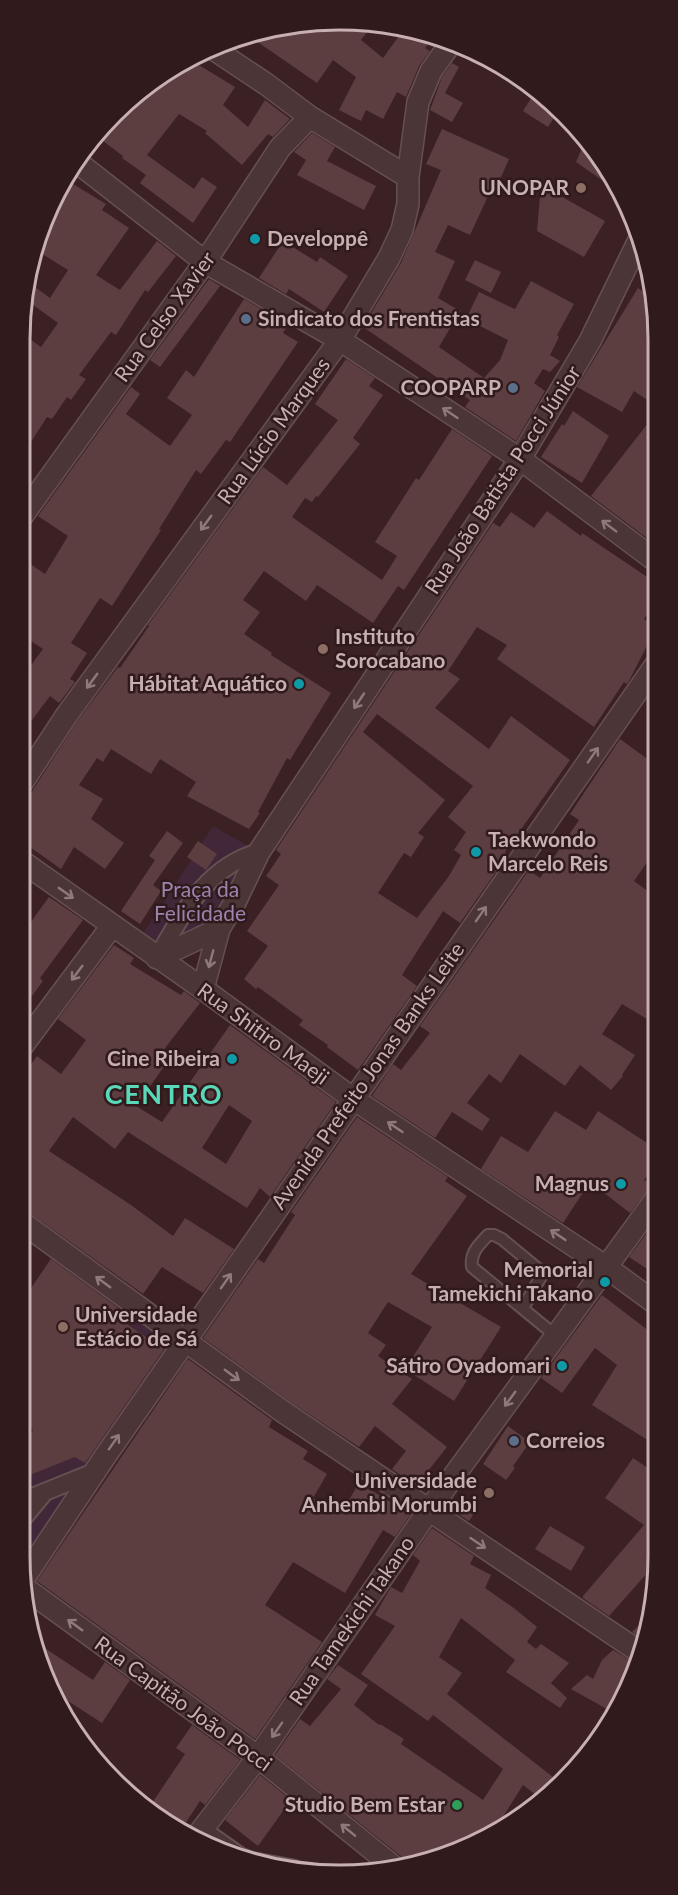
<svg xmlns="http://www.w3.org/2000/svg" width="678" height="1895" viewBox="0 0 678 1895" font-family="Lato,sans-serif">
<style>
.green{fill:#412738}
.building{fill:#5c3d40;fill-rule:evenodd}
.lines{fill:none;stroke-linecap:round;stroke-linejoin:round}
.service-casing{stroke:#665052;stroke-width:14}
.pedestrian-casing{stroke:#665052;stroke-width:20}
.minor-casing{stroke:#665052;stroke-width:24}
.service{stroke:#4c3537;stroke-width:10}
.pedestrian{stroke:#4c3537;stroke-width:16}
.minor{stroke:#4c3537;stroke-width:21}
.oneway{stroke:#90797b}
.education-dot{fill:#8d6e63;stroke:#301a1c;stroke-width:2}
.culture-dot{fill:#0f9aa8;stroke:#301a1c;stroke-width:2}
.service-dot{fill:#5c6f8a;stroke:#301a1c;stroke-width:2}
.leisure-dot{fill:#2e9e5b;stroke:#301a1c;stroke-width:2}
.labels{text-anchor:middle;stroke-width:5;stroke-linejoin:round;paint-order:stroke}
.poi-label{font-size:21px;font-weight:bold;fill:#c8b0b2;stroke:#301a1c;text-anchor:end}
.street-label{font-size:21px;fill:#c8b0b2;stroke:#301a1c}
.park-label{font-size:21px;fill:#9b85ae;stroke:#301a1c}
.district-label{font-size:27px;font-weight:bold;letter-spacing:1.5px;fill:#59d9b9;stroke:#301a1c}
.rim{fill:none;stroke:#c8b0b2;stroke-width:3}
</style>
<rect width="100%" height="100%" fill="#3c2124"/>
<path class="green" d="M213,826L259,852L219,929L157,958L137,943Z
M56,1249L184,1341L23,1574L20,1556V1478L75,1457L151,1340L44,1268Z"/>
<path class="building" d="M297,22L358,26L367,32L361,40L383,58L404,29L421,30L434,36L425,48L430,51L419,66L406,97L397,92L383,119L366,110L361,121L339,110L356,77L333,60L317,83L252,38Z
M189,59L235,87L223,105L248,127L265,100L290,119L273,137L268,134L242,165L205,133L207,131L179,114L147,155L194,189L202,177L217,187L193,223L140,183L146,175L122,158L123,156L99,138L112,121L179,62Z
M452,63L459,67L445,93L463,103L452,122L430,110L442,77Z
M535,92L558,111L548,127L523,111Z
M442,129L509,159L494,193L490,192L470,235L448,225L435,252L455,261L438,298L460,311L439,347L484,378L500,360L508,340L466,319L479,292L515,309L531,281L574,304L557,335L559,337L550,355L560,361L550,372L543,369L534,383L545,391L516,441L465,407L470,400L363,327L401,263L441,170L426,164Z
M312,133L335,147L327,161L376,186L364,210L297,175L306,160L294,152Z
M586,139L623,194H622L576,162Z
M68,181L106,204L102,210L129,228L96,275L120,290L157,241L176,256L148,292L145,290L116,335L111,332L79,375L86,379L71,400L67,397L52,419L47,417L20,459V332L41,347L58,323L25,299L27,281L50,298L68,270L34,249Z
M541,185L605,221L584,257L537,231Z
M283,241L317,262L320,257L348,276L324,312L289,289L286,294L259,278Z
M475,260L501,272L491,293L465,280Z
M209,279L220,286L160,367L150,360Z
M638,288L656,301V406L634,391L622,412L577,387Z
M244,299L288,325L283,333L298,342L230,442L226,440L201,474L196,470L159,529L161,530L112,606L100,598L71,643L87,653L70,679L75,682L59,703L50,696L20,736V680L43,649L20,634V557L45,574L68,536L38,516L131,387L140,394L126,414L170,446L192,415L167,398L186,370L194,377Z
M346,359L375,378L369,386L383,395L353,438L360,444L318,497L316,496L312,502L305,498L292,517L382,580L397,556L375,542L416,478L419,480L452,429L492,456L404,590L398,586L373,623L317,585L306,601L264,571L243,600L260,612L244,634L272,653L271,655L331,693L290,760L287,758L258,812L260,813L249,829L187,796L196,782L160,759L151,774L111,749L103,762L97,758L79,785L103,799L91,819L124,843L105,869L74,847L61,869L20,840V800L31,793L76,723L118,667L120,668L149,626L148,625L263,467L287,485L338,420L315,404Z
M573,411L609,436L582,483L541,457L562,424L564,426Z
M656,413V545L591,496Z
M547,511L581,536L582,533L656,583V601L644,619L656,628L630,679L627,684L624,682L594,727L497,659L507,645L477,627L448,671L460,679L435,708L489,749L511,716L570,760L505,852L508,855L460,923L443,911L402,975L417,986L358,1070L327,1047L328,1045L299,1025L303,1020L258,987L256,989L244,979L268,946L247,931L279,885L266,876L281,854L276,850L493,523L500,527L511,512L534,528ZM377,714L473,786L448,817L466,832L454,850L461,855L449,876L417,918L378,893L404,853L411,857L424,837L418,833L445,800L363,732Z
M620,739L657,766V848L634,881L657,898V1025L622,1004L602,1034L635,1055L622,1075L623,1076L611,1090L580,1065L565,1086L520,1054L501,1083L489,1074L467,1103L490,1119L482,1131L452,1112L435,1138L372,1096L393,1064L401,1070L430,1033L420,1026L529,870L540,878L579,820L570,814Z
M167,831L183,843L153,885L161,891L140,924L121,911L155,860L149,856Z
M198,841L217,854L206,870L187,857Z
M49,897L83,920L40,978L43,981L32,996L20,988V937Z
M114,945L134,958L130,964L181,995L184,991L200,1003L162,1052L170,1058L136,1106L162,1122L230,1025L336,1102L270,1197L260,1188L247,1208L128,1132L115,1149L73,1117L49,1151L131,1205L173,1236L185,1218L234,1249L203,1293L162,1267L143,1294L27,1211L20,1209V1079L37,1056L61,1074L86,1040L58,1019ZM229,1105L252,1121L226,1164L202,1148Z
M555,1111L586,1130L598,1111L658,1150V1160L644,1180L652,1185L630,1213L590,1182L563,1223L481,1169L501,1136L528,1152Z
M357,1117L448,1177L445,1181L467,1196L411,1274L501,1327L454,1401L405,1369L432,1327L388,1302L368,1333L386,1345L378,1356L412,1379L392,1404L447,1447L416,1486L392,1469L406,1451L375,1426L359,1447L289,1401L203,1338L258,1259L264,1263L295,1215L291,1212Z
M658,1218V1276L629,1257Z
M51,1259L128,1315L124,1322L164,1349L85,1463L75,1457L20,1479V1447L33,1430L20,1420V1304Z
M602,1295L658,1338V1427L649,1441L592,1405L617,1365L595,1348L562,1393L541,1378Z
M188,1359L272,1420L269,1427L308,1451L303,1459L327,1474L313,1498L341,1513L359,1483L411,1514L395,1537L383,1530L345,1593L293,1562L265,1605L322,1642L255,1739L37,1581Z
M508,1426L530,1442L513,1466L515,1468L506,1480L483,1464Z
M633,1458L658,1475V1498L652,1507L656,1511L658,1509V1561L609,1616L583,1598V1596L644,1525L605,1498Z
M453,1498L475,1512L469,1521L447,1507Z
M550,1526L585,1547L571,1571L535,1549Z
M432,1528L474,1556L470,1564L491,1575L485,1588L515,1609L537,1627L527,1642L536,1649L541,1644L569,1663L551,1683L567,1698L560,1708L506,1672L515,1660L461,1618L439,1657L462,1673L447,1694L558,1781L540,1798L523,1785L504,1815L515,1822L421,1865L406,1866L402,1857L275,1755L300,1719L310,1726L341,1689L327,1679L338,1665L368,1685L354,1705L379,1725L380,1724L404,1739L401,1744L483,1800L503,1769L433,1715L428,1721L361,1674L395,1626L375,1615L391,1587L402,1593L420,1561L413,1555Z
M651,1613L648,1638L646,1641L632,1632Z
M37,1643L93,1680L105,1662L130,1680L102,1723L51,1690L44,1678Z
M613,1650L636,1664L614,1713L571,1689L587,1675L593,1679L602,1660Z
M192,1725L240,1760L205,1805L200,1801L181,1830L150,1806L185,1754L176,1748Z
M260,1775L291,1800L258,1846L225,1820Z"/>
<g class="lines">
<defs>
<path id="service" d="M523,1308L543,1273L502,1239L494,1235H488C479,1245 470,1252 472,1267L556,1336
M204,1827L242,1854L252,1858L295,1866"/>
<path id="pedestrian" d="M157,958C183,913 206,867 259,852
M20,1502L94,1472
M20,1522L44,1493"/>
<path id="minor" d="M215,50L266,84L310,117L408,177
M77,162L205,262L340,340L520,459L656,561
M20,519L205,262L280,148L310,117
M20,786L66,716L340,340L389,258L402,230L408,204V177L418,102L431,71L451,43
M20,860L203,989L352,1098L606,1267L658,1305
M157,958L219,929L235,902L259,852L520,459L590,341L639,240
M203,989L219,929
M20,1049L112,926
M20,1221L282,1411L641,1653
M24,1578L106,1455L657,663
M26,1589L258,1757L394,1867
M194,1840L258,1757L429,1510L658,1196"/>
</defs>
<use href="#service" class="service-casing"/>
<use href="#pedestrian" class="pedestrian-casing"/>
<use href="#minor" class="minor-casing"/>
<use href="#service" class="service"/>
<use href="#pedestrian" class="pedestrian"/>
<use href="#minor" class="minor"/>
</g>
<defs><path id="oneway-shaft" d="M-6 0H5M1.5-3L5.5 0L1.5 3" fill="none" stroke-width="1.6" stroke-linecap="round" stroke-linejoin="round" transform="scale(1.5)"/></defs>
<g class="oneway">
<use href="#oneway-shaft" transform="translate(450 413) rotate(-146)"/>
<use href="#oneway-shaft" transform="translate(206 523) rotate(126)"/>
<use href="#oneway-shaft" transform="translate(609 526) rotate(-143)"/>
<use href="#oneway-shaft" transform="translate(92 681) rotate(126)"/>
<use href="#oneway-shaft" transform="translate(359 701) rotate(124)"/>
<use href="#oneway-shaft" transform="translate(593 755) rotate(-55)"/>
<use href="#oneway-shaft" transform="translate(66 893) rotate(35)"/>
<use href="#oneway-shaft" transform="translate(481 914) rotate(-55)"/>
<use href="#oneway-shaft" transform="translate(211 959) rotate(105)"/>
<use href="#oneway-shaft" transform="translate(77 973) rotate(127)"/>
<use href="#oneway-shaft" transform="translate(395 1127) rotate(-146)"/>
<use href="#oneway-shaft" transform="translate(558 1235) rotate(-146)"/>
<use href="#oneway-shaft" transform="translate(226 1281) rotate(-55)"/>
<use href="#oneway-shaft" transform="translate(103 1282) rotate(-144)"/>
<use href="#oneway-shaft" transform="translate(232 1375) rotate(36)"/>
<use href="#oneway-shaft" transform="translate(510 1399) rotate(126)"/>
<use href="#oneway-shaft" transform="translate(114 1442) rotate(-55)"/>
<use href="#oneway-shaft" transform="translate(478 1543) rotate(34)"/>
<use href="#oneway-shaft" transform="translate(75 1625) rotate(-144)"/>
<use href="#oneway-shaft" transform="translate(277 1730) rotate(125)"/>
<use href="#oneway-shaft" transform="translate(348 1830) rotate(-141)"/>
</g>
<g class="education-dot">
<circle cx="581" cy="188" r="6"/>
<circle cx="323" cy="649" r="6"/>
<circle cx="63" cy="1327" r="6"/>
<circle cx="489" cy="1493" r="6"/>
</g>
<g class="culture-dot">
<circle cx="255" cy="239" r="6"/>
<circle cx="299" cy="684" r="6"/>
<circle cx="476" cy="852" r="6"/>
<circle cx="232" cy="1059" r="6"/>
<circle cx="621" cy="1184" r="6"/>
<circle cx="605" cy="1282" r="6"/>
<circle cx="562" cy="1366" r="6"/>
</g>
<g class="service-dot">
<circle cx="246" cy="319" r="6"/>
<circle cx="513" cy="388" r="6"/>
<circle cx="514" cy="1441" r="6"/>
</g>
<circle class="leisure-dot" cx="457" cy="1805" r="6"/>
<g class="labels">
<g class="poi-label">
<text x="569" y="195">UNOPAR</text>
<text x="267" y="246" text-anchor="start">Developpê</text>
<text x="258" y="326" text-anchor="start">Sindicato dos Frentistas</text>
<text x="501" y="395">COOPARP</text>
<text x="335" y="644" text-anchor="start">Instituto<tspan x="335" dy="24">Sorocabano</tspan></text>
<text x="287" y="691">Hábitat Aquático</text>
<text x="488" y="847" text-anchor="start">Taekwondo<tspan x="488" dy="24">Marcelo Reis</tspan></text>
<text x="220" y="1066">Cine Ribeira</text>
<text x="609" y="1191">Magnus</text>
<text x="593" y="1277">Memorial<tspan x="593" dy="24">Tamekichi Takano</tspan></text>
<text x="75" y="1322" text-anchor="start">Universidade<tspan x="75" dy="24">Estácio de Sá</tspan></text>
<text x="550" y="1373">Sátiro Oyadomari</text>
<text x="526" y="1448" text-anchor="start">Correios</text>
<text x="477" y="1488">Universidade<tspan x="477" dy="24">Anhembi Morumbi</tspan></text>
<text x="445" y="1812">Studio Bem Estar</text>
</g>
<g class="street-label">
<text transform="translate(165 317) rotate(-54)" y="7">Rua Celso Xavier</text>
<text transform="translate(274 431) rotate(-54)" y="7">Rua Lúcio Marques</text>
<text transform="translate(503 480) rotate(-57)" y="7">Rua João Batista Pocci Júnior</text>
<text transform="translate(263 1034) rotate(36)" y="7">Rua Shitiro Maeji</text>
<text transform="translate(368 1076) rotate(-55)" y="7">Avenida Prefeito Jonas Banks Leite</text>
<text transform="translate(352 1621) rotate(-55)" y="7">Rua Tamekichi Takano</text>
<text transform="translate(183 1704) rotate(36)" y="7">Rua Capitão João Pocci</text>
</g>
<g class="park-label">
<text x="200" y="897">Praça da<tspan x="200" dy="24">Felicidade</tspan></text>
</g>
<g class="district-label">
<text x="164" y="1104">CENTRO</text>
</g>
</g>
<path d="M0 0H678V1895H0ZM339 30H339A309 309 0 0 1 648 339V1556A309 309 0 0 1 339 1865H339A309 309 0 0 1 30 1556V339A309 309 0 0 1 339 30Z" fill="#301a1c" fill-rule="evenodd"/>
<path class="rim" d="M339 30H339A309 309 0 0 1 648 339V1556A309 309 0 0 1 339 1865H339A309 309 0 0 1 30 1556V339A309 309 0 0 1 339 30Z"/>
</svg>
